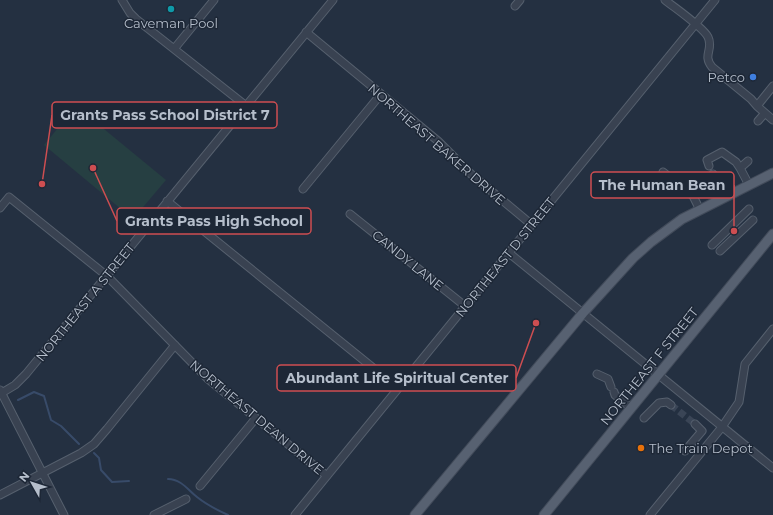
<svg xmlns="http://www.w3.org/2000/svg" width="773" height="515" viewBox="0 0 773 515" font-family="Montserrat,sans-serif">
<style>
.green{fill:#263f42}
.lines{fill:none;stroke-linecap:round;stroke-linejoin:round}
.stream{stroke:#384b69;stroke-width:2}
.minor-tunnel{stroke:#3a4556;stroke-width:7;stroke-dasharray:7 3.5;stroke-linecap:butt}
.minor-casing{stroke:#56606e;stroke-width:9}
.major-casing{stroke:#424b5a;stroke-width:11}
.minor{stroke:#394251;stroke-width:7}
.major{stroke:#576171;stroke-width:9}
.culture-dot{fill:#0f9aa8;stroke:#1d2736;stroke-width:1.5}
.shop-dot{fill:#3f7fe0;stroke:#1d2736;stroke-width:1.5}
.food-dot{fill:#e8710a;stroke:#1d2736;stroke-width:1.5}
.labels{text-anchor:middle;stroke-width:3;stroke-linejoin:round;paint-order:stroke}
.poi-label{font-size:13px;fill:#b5becb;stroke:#1d2736}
.street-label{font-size:13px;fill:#b5becb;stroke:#1d2736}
.leader{fill:none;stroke:#ce4e51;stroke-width:1.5}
.callout-dot{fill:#ce4e51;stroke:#1d2736;stroke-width:1.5}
.callout{fill:#1d2736;stroke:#ce4e51;stroke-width:1.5}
.callout-label{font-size:14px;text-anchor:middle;font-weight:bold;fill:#b5becb}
</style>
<rect width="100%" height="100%" fill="#243041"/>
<path class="green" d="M76,106L166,180L133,219L44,145Z"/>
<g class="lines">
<path class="stream" d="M18,400L34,392L44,396L51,420L61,426L79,444
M94,453L99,458L101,470L112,482L129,481
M168,479C181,479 188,490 197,497C207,505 217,510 228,515"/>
<path class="minor-tunnel" d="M671,405L695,424"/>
<defs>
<path id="minor" d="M122,0L130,13L136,19L245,105
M665,0C675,8 703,27 708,37C714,49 702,55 712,67L751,99L757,106L773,120
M515,6L520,0
M306,32L438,141L471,174L532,225
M174,49L214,0
M757,106L773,86
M758,121L765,113
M748,161L740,168L749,185
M709,166L707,160L722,152L736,162L740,168
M663,172L693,196L700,210
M713,174L716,180
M303,189L381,94
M167,201L398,388
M0,208L9,197L107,276L208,379L327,476
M350,214L465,306
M712,245L749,209
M720,251L753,220
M509,253L773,468
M597,374L608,379L611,387
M0,390L64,515
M614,392L615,395L631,408
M0,394L15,385L26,374L333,0
M644,418L659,403L667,402L671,405
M685,451L702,431L695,424
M200,486L256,418
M0,495L81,453L94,444L107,429L175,345
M154,515L186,499
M295,515L715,0
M650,515L722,427L739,402L745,364L773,329"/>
<path id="major" d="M415,515L583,313L633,258L651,242L682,219L773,173
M544,515L773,234"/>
</defs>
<use href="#minor" class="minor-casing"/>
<use href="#major" class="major-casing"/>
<use href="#minor" class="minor"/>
<use href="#major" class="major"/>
</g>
<circle class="culture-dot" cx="171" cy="9" r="4"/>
<circle class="shop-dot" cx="753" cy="77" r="4"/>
<circle class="food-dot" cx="641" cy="448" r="4"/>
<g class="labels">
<g class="poi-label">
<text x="171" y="28">Caveman Pool</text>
<text x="745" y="82" text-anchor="end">Petco</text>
<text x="649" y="453" text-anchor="start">The Train Depot</text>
</g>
<g class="street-label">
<text transform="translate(437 144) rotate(41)" y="5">NORTHEAST BAKER DRIVE</text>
<text transform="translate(505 257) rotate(-51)" y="5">NORTHEAST D STREET</text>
<text transform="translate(408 260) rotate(39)" y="5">CANDY LANE</text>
<text transform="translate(85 302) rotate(-51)" y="5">NORTHEAST A STREET</text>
<text transform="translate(649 366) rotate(-51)" y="5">NORTHEAST F STREET</text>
<text transform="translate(257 417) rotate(40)" y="5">NORTHEAST DEAN DRIVE</text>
</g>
</g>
<path class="leader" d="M42 184L52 115M734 231L734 185M93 168L117 221M536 323L516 378"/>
<g class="callout-dot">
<circle cx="42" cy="184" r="4"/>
<circle cx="734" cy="231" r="4"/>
<circle cx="93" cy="168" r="4"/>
<circle cx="536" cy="323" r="4"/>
</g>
<g class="callout">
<rect x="52" y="102" width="225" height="26" rx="4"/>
<rect x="591" y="172" width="143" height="26" rx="4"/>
<rect x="117" y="208" width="194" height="26" rx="4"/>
<rect x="277" y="365" width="239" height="26" rx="4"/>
</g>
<g class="callout-label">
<text x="165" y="120">Grants Pass School District 7</text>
<text x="662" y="190">The Human Bean</text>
<text x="214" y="226">Grants Pass High School</text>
<text x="397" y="383">Abundant Life Spiritual Center</text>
</g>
<g transform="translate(32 483) rotate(309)" stroke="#1d2736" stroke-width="3" paint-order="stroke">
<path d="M0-3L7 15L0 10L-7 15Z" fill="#b5becb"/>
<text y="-6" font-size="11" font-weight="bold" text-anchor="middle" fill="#b5becb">N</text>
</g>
</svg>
